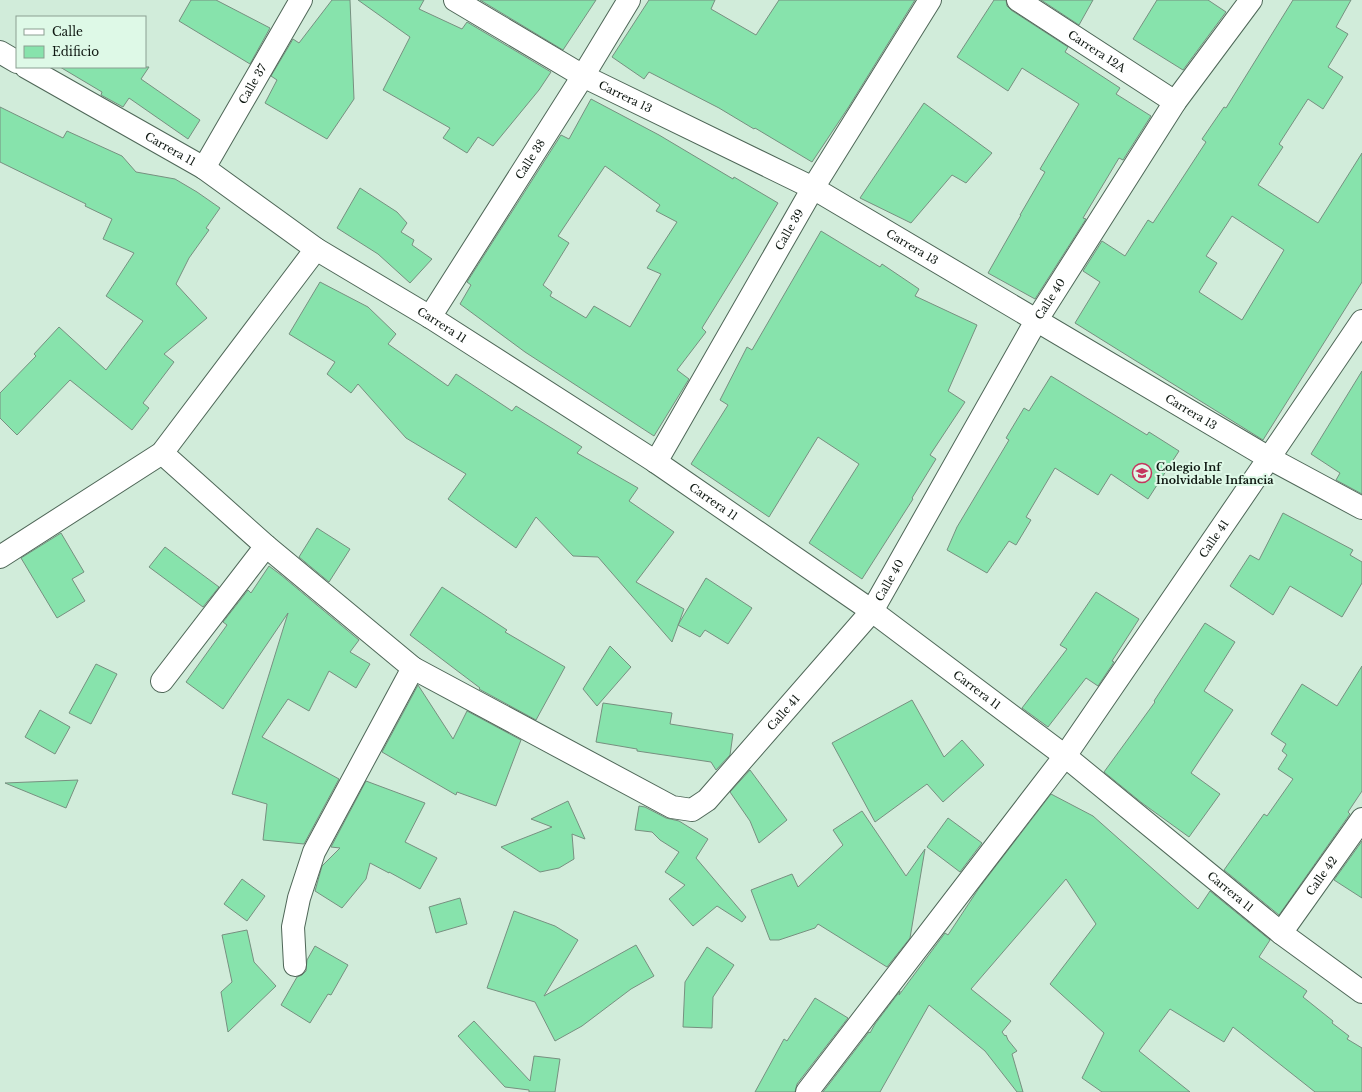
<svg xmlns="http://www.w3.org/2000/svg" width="1362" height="1092" viewBox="0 0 1362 1092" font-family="'Libre Baskerville',serif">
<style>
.building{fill:#87e3ac;stroke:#779080;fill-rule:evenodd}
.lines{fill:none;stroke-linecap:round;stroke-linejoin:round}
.minor-casing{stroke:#4f6758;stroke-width:24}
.tertiary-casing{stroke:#4f6758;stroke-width:24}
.minor{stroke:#fff;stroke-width:22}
.tertiary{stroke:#fff;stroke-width:22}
.labels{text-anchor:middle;stroke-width:4;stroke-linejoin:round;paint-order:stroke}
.street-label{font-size:11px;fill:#0f1812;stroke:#def9e7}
.poi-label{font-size:11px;font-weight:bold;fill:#0f1812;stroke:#def9e7;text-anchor:start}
</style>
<rect width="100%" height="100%" fill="#d1ecda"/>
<path class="building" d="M191,0H216L270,28L250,64L179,21Z
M332,0H350L354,99L327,139L265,103L277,80L271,76L293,39L299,43Z
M358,0H424L419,9L462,29L467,22L551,72L539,90L493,146L478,137L467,153L443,138L450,128L383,90L410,37Z
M480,0H596L563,50Z
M649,0H715L711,9L756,35L779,0H915L848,108L812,162L755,128L754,129L719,108L649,72L644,79L612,57Z
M994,0H1006L1007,6L1011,10L1068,47L1065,52L1120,88L1116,94L1151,116L1123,160L1119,158L1083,218L1086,219L1035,299L988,273L1021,215H1020L1045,172L1040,169L1079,104L1022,68L1008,91L957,57Z
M1041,0H1093L1079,25Z
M1157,0H1208L1226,12L1183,70L1133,39Z
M1293,0H1351L1336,27L1348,34L1328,67L1343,77L1323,109L1308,99L1279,144L1283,147L1258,185L1318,223L1362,153V282L1263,440L1075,323L1100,282L1083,271L1102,241L1125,256L1148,220L1153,223L1206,142L1202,139L1224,107L1226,108ZM1232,216L1284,250L1242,320L1199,292L1217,263L1206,256Z
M60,67H149L141,79L200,120L188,139L129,98L123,107L101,95L102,92Z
M591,99L659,135L733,179L734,177L778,203L747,255L702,328L706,332L677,370L689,379L654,436L525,352L460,304L471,285L467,282L561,135L569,139ZM605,166L660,205L656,211L677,222L647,268L661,274L630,327L594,306L586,318L550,296L552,292L543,285L569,243L558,236Z
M924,103L992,153L966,183L952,175L911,223L860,198Z
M0,107L63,138L67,131L122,156L136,172L175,179L197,192L220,208L206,228L209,230L189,258L176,284L207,318L164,354L174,362L143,403L149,408L132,430L70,380L17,435L0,418V393L36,356L34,354L59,327L106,370L143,321L106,296L134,253L103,239L112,219L85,206L86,204L0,162Z
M360,188L397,212L407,223L401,232L414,240L412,245L432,259L410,283L378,254L337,228Z
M821,231L880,267L882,264L919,289L915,296L977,325L948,391L965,402L930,455L936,459L912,498L913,499L862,579L809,543L859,464L818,437L769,517L691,464L728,405L720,400L747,347L752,350Z
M320,282L368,307L396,334L388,344L448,386L456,374L512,411L516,406L582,447L577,453L638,488L629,501L674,532L636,582L684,609L672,642L598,557L573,556L536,517L516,548L448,499L466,474L406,438L358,384L351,393L327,374L335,362L289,334Z
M1362,371V494L1336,480L1340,473L1311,454Z
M1051,376L1147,435L1149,432L1179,451L1148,499L1111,474L1098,495L1055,468L1026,517L1031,520L1016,545L1009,541L987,573L947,550L957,527L1009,440L1006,438L1024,408L1029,411Z
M1283,513L1353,550L1350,555L1362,562V583L1342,617L1290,586L1273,615L1230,586L1250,555L1259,560Z
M317,528L350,549L329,582L299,557Z
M61,533L84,572L72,579L85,601L57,618L21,558Z
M165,547L219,587L203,607L149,567Z
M269,566L281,575L359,640L350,652L370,664L356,688L329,671L309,711L288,699L262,737L339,779L304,844L263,840L267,804L232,794L288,613L223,709L186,682L227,625L223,622L248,590L251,593Z
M706,578L752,608L728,644L705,630L700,637L678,625Z
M442,587L507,630L505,632L565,667L536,720L479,689L480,688L410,635Z
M1096,592L1139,619L1112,661L1114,662L1098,686L1086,678L1048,727L1022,708L1067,649L1060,645Z
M1205,623L1235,642L1204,691L1233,710L1191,773L1220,794L1189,837L1142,803L1104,772L1155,702L1154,701Z
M610,646L631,667L597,706L583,689Z
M96,664L117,674L91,724L69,713Z
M1362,666V791L1348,812L1350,814L1279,915L1224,870L1264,814L1267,816L1293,779L1278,769L1287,755L1282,751L1286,744L1271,734L1302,684L1337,706Z
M418,685L453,739L467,711L521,740L496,806L457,792L456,795L382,752Z
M912,700L944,757L962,740L984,765L943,802L927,784L875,822L832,743Z
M603,703L672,713L670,724L733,734L730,755L716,770L711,762L637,751V749L596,742Z
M40,710L70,727L55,754L25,737Z
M750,770L787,820L759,843L750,821L730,792Z
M78,780L66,808L5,783Z
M366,781L425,803L405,842L437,858L420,889L389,872V873L370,863L366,879L342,908L315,891L322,866L340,848L331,847Z
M1051,794L1093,816L1198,909L1210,891L1270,940L1259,957L1307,991L1303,997L1333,1021L1332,1023L1349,1036L1347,1039L1362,1048V1092H1315L1233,1027L1224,1042L1170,1009L1139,1051L1190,1092H1102L1082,1078L1104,1033L1050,984L1096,924L1066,879L971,989L1011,1021L1002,1032L1005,1036L1006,1035L1008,1040L1017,1051L1012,1054L1023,1092H1017L985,1051L929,1005L880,1092H823L869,1032L870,1033L875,1024L900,991L899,995L945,933L948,935L979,888Z
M568,801L585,839L572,834L574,859L559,868L540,872L501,847L552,827L531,819Z
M639,806L645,807L666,818L679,821L708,839L696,858L746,917L742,922L717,906L693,926L669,899L685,885L665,872L679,852L660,840L652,832L635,830Z
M862,811L906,876L925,849L910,938L887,967L818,924L815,928L779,940H770L751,890L792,874L798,887L843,845L833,830Z
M948,818L982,843L960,872L927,847Z
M1362,841V898L1334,880Z
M242,879L265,896L247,921L224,904Z
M460,898L467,924L436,933L429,907Z
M514,911L555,926L578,940L544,996L636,945L654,976L631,989L582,1026L555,1041L535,1002L487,988Z
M247,930L254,962L276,986L228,1032L221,992L232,982L222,935Z
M315,946L348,965L331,995L328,994L310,1023L281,1005L297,977L302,975L306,971L307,960Z
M707,947L734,965L713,997L712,1028L683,1027L685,982Z
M815,998L848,1018L797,1084L795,1092H755L784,1039L787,1041Z
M474,1021L530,1081L534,1056L560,1059L555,1092H529V1090L505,1087L458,1036Z"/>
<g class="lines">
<defs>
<g id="minor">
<path id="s1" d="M1018,0L1175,102"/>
<path d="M0,52L17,62"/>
<path id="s2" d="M26,67L204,168L316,249L430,317L656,462L872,611L1065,756L1281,933L1362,992"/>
<path id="s3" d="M204,168L301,0"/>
<path id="s4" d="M430,317L583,76L629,0"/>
<path id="s5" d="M162,453L266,546L413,668L672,807L692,810L707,800L872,611L1036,321L1175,102L1251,0"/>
<path id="s6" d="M656,462L813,188L930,0"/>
<path d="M0,557L162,453L316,249"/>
<path d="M162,681L266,546"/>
<path id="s7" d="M1281,933L1362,819"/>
<path d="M295,965L293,927L299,898L314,852L413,668"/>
<path id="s8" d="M807,1092L1065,756L1269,458L1362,321"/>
</g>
<g id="tertiary">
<path id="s9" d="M455,0L583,76L813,188L1269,458L1362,508"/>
</g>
</defs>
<use href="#minor" class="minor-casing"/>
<use href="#tertiary" class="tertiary-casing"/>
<use href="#minor" class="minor"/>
<use href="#tertiary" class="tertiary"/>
</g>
<defs>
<symbol id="school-ring" viewBox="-11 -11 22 22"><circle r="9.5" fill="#def9e7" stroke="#c5365e" stroke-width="1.5"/><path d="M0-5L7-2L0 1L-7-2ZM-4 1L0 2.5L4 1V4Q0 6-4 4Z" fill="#c5365e"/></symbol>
</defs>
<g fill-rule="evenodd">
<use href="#school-ring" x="1131" y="462" width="22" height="22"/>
</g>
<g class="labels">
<g class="street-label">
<text dy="4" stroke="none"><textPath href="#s1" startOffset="94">Carrera 12A</textPath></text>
<text dy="4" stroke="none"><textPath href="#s3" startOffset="97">Calle 37</textPath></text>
<text dy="4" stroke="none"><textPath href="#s9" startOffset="196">Carrera 13</textPath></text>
<text dy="4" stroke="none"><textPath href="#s2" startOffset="166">Carrera 11</textPath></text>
<text dy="4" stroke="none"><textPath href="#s4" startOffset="187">Calle 38</textPath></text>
<text dy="4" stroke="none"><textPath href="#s6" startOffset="268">Calle 39</textPath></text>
<text dy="4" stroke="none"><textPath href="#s9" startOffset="520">Carrera 13</textPath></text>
<text dy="4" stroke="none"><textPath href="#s5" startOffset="1273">Calle 40</textPath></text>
<text dy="4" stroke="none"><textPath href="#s2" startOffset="490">Carrera 11</textPath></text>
<text dy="4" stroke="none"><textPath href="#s9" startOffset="844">Carrera 13</textPath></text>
<text dy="4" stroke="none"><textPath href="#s2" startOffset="814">Carrera 11</textPath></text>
<text dy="4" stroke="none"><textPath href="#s8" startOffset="687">Calle 41</textPath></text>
<text dy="4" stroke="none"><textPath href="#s5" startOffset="949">Calle 40</textPath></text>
<text dy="4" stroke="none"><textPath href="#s2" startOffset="1138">Carrera 11</textPath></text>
<text dy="4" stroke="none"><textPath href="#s5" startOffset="779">Calle 41</textPath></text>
<text dy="4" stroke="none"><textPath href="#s7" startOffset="70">Calle 42</textPath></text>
<text dy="4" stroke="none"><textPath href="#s2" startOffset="1462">Carrera 11</textPath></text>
</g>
<g class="poi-label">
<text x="1156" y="471">Colegio Inf<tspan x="1156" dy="13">Inolvidable Infancia</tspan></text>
</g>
</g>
<rect x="16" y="16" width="130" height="52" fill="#def9e7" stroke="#8b9f92"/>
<rect x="24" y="29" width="20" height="6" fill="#ffffff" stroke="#8b9f92"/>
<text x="52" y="36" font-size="12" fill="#0f1812">Calle</text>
<rect x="24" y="46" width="20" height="12" fill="#87e3ac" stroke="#8b9f92"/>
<text x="52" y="56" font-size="12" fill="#0f1812">Edificio</text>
</svg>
